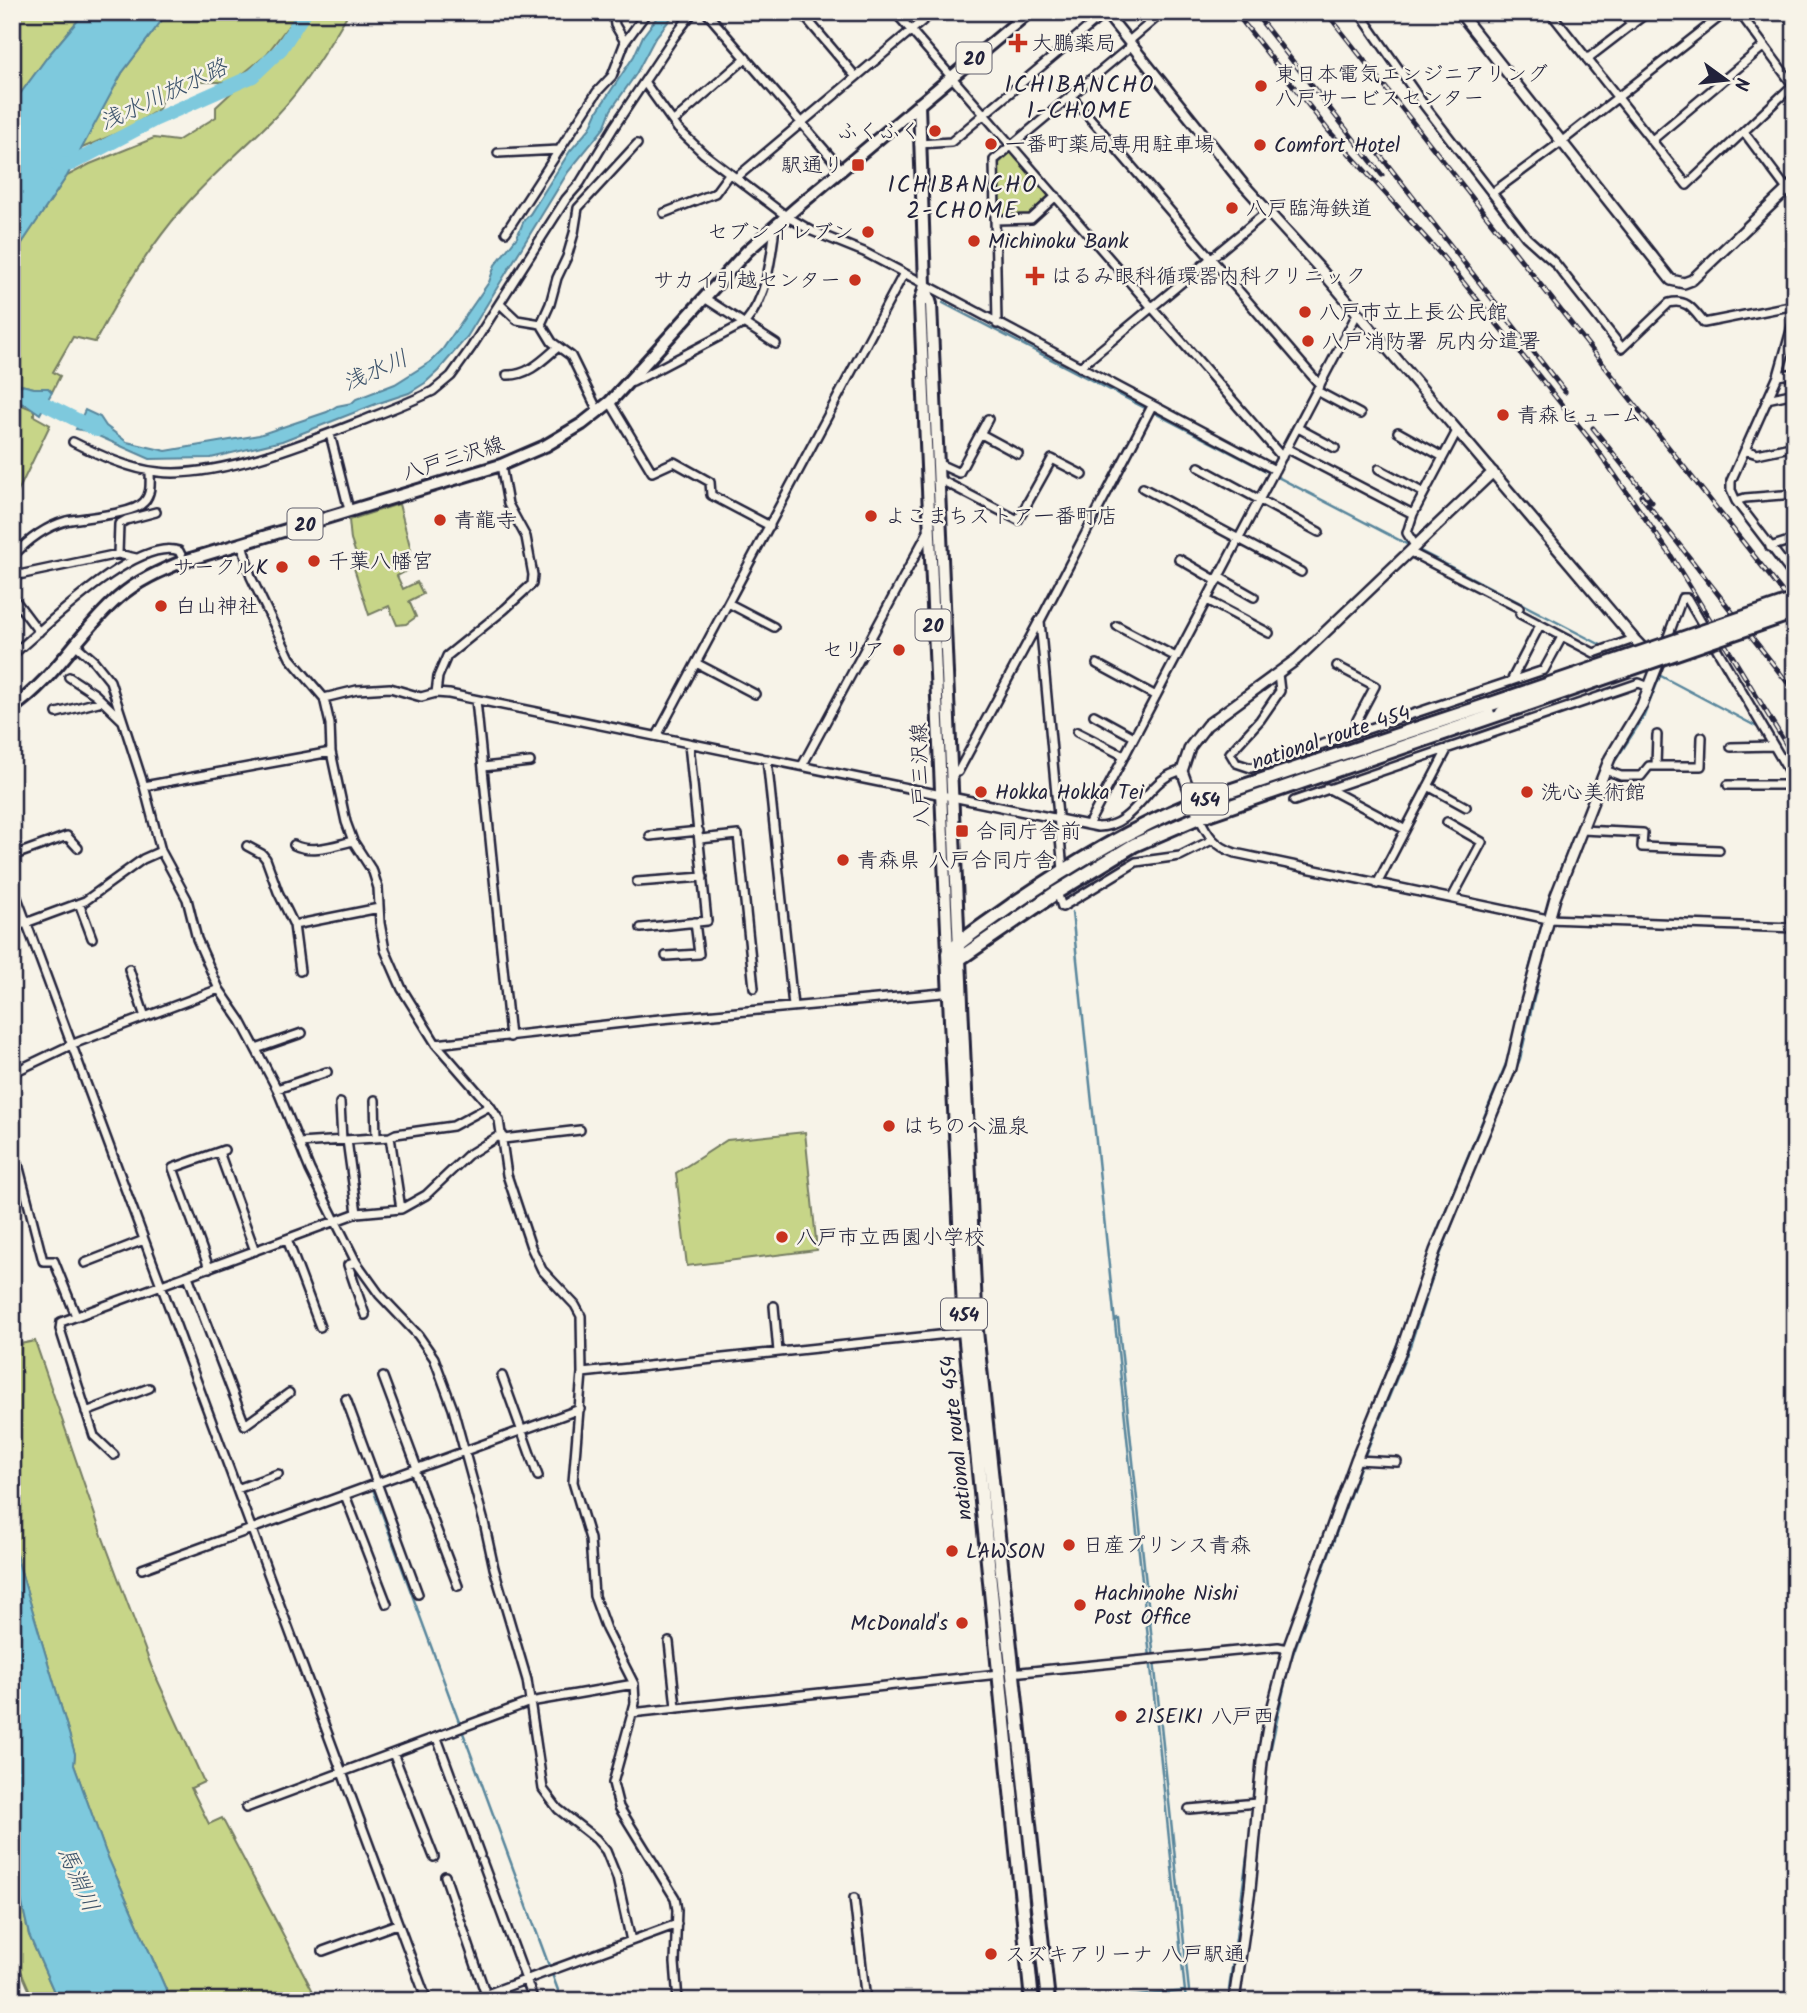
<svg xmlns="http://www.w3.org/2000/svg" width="1807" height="2013" viewBox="0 0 1807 2013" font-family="Kalam,'Klee One',sans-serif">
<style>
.green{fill:#c7d588;stroke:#747c62;stroke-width:2}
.water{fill:#7ec9dd;stroke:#59869c;stroke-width:2}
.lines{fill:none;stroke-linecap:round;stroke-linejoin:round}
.stream{stroke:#59869c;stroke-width:2.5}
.river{stroke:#7ec9dd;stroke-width:14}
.minor-casing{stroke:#22223b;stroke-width:12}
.tertiary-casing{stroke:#22223b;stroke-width:14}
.primary-casing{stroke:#22223b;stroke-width:16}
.trunk-casing{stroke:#22223b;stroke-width:18}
.minor{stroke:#f7f3e8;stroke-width:7}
.tertiary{stroke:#f7f3e8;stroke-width:9}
.primary{stroke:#f7f3e8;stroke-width:10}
.trunk{stroke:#f7f3e8;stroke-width:12}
.rail-casing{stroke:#22223b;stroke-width:5}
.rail{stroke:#f7f3e8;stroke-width:2.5;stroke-dasharray:8;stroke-linecap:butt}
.trunk-bridge-casing{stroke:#22223b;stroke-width:18;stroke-linecap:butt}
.trunk-bridge{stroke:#f7f3e8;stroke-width:12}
.poi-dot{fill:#c8321e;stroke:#f7f3e8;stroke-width:2.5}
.labels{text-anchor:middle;stroke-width:5;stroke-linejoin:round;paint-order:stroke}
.shield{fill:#f7f3e8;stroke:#62616f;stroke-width:2}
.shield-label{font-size:19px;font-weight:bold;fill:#22223b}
.poi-label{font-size:21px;fill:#22223b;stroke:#f7f3e8;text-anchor:start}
.street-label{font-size:21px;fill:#22223b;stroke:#f7f3e8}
.neighbourhood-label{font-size:23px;letter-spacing:2px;fill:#22223b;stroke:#f7f3e8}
.water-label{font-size:23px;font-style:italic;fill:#3e546c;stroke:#f7f3e8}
</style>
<rect width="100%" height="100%" fill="#f7f3e8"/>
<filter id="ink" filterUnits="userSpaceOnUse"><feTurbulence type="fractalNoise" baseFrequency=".0143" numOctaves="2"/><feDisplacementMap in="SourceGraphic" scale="14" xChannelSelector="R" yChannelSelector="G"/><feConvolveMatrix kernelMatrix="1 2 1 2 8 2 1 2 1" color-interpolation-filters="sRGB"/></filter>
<g filter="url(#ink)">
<path class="green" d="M14,12H85L48,56L12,105Z
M168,12H299L265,56L233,82H199L162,98L159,109L127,129L80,149L122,73Z
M311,12H349C327,49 305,86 275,117C245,148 211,175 183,208C148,249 120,294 95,342L73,337L53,372L60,376L52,392L48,388H34L12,383V258L67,176L90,164L154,138L177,141L216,117V107L232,92L260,76L283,52Z
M1010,153H1013L1050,196C1040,218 1021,217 1001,218L999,215L996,168L998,164Z
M12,401L34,410V416L50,425L12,504Z
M399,504L411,550L401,555L408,570L397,576L403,589L417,582L423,594L409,601L416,617L406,624L397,625L389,606L369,615L353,565L356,564L355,558L357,557L351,540L349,520Z
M805,1132L817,1250L687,1266L676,1173L727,1140Z
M12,1314L20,1344L35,1341L100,1530L152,1668L204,1782L191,1788L209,1824L222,1818L318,2001H171L106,1853L74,1765L75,1754L12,1541Z
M12,1859L29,1935L58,2001H34L12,1950Z"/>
<path class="water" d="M85,12H168L122,73L67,176L12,258V105L48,56Z
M661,12H676L655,38L636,74L611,110L604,128L568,172L467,337L438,371L425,383L409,393L376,404L282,441L211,458L150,459L87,431L76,429L85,410L100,417L106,426L127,442L166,451L259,435L327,412L337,406L352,403L356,399L395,384L430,362L442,350L489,282L495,265L517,237L524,220L530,214L570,151L590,128L598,110L634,56L643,36Z
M12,383L34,388H48L52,392L40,414L27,405L12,401Z
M12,1541L75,1754L74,1765L106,1853L171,2001H58L29,1935L12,1859Z"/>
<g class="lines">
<path class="stream" d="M943,303L1601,645
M1659,675L1761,729
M1770,734L1795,771
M1055,741L1066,852
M1609,752L1618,737
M1556,908L1613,764L1643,718L1660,676
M1072,912L1186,2001
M1511,1047C1528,967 1549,887 1584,813
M1481,1152L1520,1059L1544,955
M1115,1320L1118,1319L1189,1991
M373,1489L562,2001
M1253,1795L1262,1730L1285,1643L1349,1465L1400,1337L1435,1236L1510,1054
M1229,1990L1247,1857
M1240,1990L1255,1889L1266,1770L1289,1665L1360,1467L1410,1346L1437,1263L1478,1158
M1120,1998L1185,1991"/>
<path class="river" d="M57,165L71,164L156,119L253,76L281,49L305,12
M12,393L27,395L97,430"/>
<defs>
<path id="minor" d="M613,12L615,25L625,42
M706,12L841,169
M801,12L856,77
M895,12L1282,457
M1359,12L1424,105L1526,237L1555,263L1622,348L1669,303C1687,298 1694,311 1704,323L1795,305
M1550,12L1687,185L1793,85L1739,12
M1622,12L1632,25
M1129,41L1163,12
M1587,59L1648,12
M645,83L678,129L703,153L786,216L812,231L864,252L904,273L1275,470
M1071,96L1320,385
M674,121L746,58
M1744,132L1795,200
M1651,141L1764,46
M919,144L951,142L1105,13
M498,153L559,150
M736,178L933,12
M1492,193L1561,142L1726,12
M664,213L715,193L729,174
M995,220L1031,219L1056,196
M506,232L597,92L612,76L625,42L647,12
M706,299L776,344
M500,304L517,320L541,324L552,342L571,356L598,411
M1795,316L1778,376L1731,481V490L1736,501L1795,578
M541,324L550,304L557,278L567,257L574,233L578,208L637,144
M997,324L994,160L1132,45
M1080,367L1268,211
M507,375C528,376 543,360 558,347
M1778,376L1795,373
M633,382L745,323C767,297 771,260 775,227
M1317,391L1360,414
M1767,399L1795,393
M610,402L652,472L674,462L710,482L711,495L770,526
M1298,428L1335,448
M1398,432L1443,457
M330,434L349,510
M981,434L1018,454
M73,442C99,455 129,469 158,472C216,479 306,443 359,422C384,412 409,403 433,391L451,376L471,348L566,199L580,183L614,127L674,37L693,12
M1288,449L1413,514L1457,431
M1745,450L1757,454L1795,446
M939,464L959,473L988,419
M1199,467L1319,532
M1379,469L1424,493
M939,479L1018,520L1052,459L1083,475
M1143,488L1301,572
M1736,501L1745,498L1795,494
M1413,514L1407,533L1416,547
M242,543L251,577L290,658L324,698L330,724L331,752L346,822L353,841L373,872L378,888L380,923L385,950L402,989L436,1044L490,1106L499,1120L507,1175L531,1247L542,1270L575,1305L581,1316L582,1373L573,1482L590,1539L594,1596L606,1629L634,1684L635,1703L613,1783L619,1807L675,1898L677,1910L675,1963L678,2001
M1770,547L1795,539
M1410,552L1519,608
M118,554L119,524L126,520L156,512
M12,557C26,542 45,527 66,521C84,517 133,515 144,502C152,494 150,481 150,471
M1179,559L1217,581
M1219,577L1254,597
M12,578L14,576L118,554L136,558
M12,596L39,632
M1207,600L1269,633
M728,603L774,627
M1520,614L1594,653L1634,639
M1117,626L1176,657
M76,645L94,661L110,681L144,786L161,851L187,899L197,939L219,989L241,1021L277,1089L310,1170L356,1262L379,1294L418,1335L434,1358L453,1409L484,1522L494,1568L527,1680L543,1789L558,1809L596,1839L606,1851L617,1878L631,1941
M1665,645L1682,598H1687L1795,782
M12,655C45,628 136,536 179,551L184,561
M696,663L755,694
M1097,664L1156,696
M1337,666L1375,686L1357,720L1362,731
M1278,674L1280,691L1260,720L1230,753L1236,763L1251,768L1544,670L1562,637
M69,677L95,694L122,720
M1511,681L1540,625
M436,693L438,677L447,656L505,609L532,584L533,575L526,537L508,504L501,465
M324,698L357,690L390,688L421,697L436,693L449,694L1098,827C1137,827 1147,776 1182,771
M476,700L510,1037
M57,713L102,701
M1094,715L1134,737
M1077,732L1124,756
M657,736L904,273
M1731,747L1773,746
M767,759L793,1006
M802,766L929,530
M1656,766L1657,735
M483,767L530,762
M1605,770L1621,776H1641L1649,766H1701L1702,737
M951,774L958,772L1039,621
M1728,785H1795
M144,786L331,752
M1428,786L1466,807
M1327,788L1404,829
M1294,801L1639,683L1649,687
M1199,817C1208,836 1215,846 1235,853L1548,919L1795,928
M1447,822L1482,842L1452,898
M1088,825L1357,314
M1582,830L1643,833L1642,847L1719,850
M650,836L699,831
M700,839L738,835L754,988
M294,845C312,854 335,845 353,841
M247,846L262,854L266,859L278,892L294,925L300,971
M12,856L67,836L78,848
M1063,870L1040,621L1152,406
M637,882L703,877
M12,884L427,2001
M1377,884L1448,748
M1057,892L1062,907L1136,862L1180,856L1212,840
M79,903L92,938
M294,925L379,908
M12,928L85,901L143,859L161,851
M641,928L707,921L689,744
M1792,928L1793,852
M666,956L699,954L695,922
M129,969L145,1017
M436,1044L650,1020L953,992
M256,1049L302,1033
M12,1073L73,1044L219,989
M277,1089L327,1072
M375,1100L376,1138
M340,1103L342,1140
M390,1137L401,1209
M503,1139L580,1130
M347,1140L357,1213
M299,1143L390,1137L396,1134L453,1126L490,1106
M219,1152L255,1251
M18,1164L43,1261H54L76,1316
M287,1239L320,1327
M356,1262L348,1265L365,1315
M85,1263L144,1240
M209,1268L173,1168L224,1150
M188,1276L245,1425L289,1393
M774,1306L778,1352
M582,1373L967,1332
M502,1376L538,1476
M383,1377L417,1468
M346,1399L418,1594
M86,1412L149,1388
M114,1455L94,1436L60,1329L61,1322L357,1213L401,1209L426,1195L468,1155L502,1134
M1356,1460L1397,1462
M414,1470L458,1586
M237,1489L278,1474
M345,1495L387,1604
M142,1569L580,1409
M669,1642L676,1707
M1011,1673L1278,1647L1288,1649
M631,1713L999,1674
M437,1738L480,1855
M393,1753L434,1857
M246,1808L530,1702L634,1684
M1189,1809L1257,1803
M482,1861L534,2001
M445,1876L486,1995
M854,1898L866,2001
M323,1951L397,1924
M468,2001L677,1924"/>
<path id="tertiary" d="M1105,12L1243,184L1321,270L1634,639L1658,664L1642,705L1610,758L1555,898L1526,1002L1511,1068L1435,1251L1402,1348L1356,1460L1288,1649L1269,1721L1262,1762L1250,1889L1234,2001
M1459,12L1671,280L1684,283L1692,280L1795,182
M1199,817L1182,771L1190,747L1207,725L1297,659L1493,472
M1224,2001H1268"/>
<path id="primary" d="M919,104L925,285L931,304L959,950
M925,285L920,304L948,953L954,956
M12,708C55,679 79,632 118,598C137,581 160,571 184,561L501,465L545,446L582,424L610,402L747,251L796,208L1029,12"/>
<path id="trunk" d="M1032,2001L965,1332L948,953C967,935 990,921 1012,905C1070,865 1128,830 1193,803L1491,704
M1048,2001L976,1331L959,959L1057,892L1134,845L1199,817L1502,713"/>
</defs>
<use href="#minor" class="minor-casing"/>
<use href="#tertiary" class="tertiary-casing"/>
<use href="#primary" class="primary-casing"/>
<use href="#trunk" class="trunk-casing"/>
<use href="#minor" class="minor"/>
<use href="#tertiary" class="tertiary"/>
<use href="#primary" class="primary"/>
<use href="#trunk" class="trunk"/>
<defs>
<path id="rail" d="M1235,12L1328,130L1443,257L1591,441L1670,554L1795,759
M1254,12L1382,175
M1326,12L1795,608
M1380,155L1565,392
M1593,428L1652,502
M1641,496L1795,692"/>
</defs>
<use href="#rail" class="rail-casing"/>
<use href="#rail" class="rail"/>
<defs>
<path id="trunk-bridge" d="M1491,704L1795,600
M1502,713L1795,612"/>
</defs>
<use href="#trunk-bridge" class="trunk-bridge-casing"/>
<use href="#trunk-bridge" class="trunk-bridge"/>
</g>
</g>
<g class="poi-dot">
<path d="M1014.5 32.5h7v7h7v7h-7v7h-7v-7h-7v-7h7z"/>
<circle cx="1261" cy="86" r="7"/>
<circle cx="935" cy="131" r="7"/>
<circle cx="991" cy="144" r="7"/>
<circle cx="1260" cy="145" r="7"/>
<rect x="851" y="158" width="14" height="14" rx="3.5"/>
<circle cx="1232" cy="208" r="7"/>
<circle cx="868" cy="232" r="7"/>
<circle cx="974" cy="241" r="7"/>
<path d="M1031.5 265.5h7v7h7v7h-7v7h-7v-7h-7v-7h7z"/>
<circle cx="855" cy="280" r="7"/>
<circle cx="1305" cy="312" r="7"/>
<circle cx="1308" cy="341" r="7"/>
<circle cx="1503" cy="415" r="7"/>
<circle cx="871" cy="516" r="7"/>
<circle cx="440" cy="520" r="7"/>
<circle cx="314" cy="561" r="7"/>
<circle cx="282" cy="567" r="7"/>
<circle cx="161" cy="606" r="7"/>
<circle cx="899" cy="650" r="7"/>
<circle cx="981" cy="792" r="7"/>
<circle cx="1527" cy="792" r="7"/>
<rect x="955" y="824" width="14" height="14" rx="3.5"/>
<circle cx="843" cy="860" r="7"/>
<circle cx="889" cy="1126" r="7"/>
<circle cx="782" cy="1237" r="7"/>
<circle cx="1069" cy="1545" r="7"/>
<circle cx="952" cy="1551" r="7"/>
<circle cx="1080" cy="1605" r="7"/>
<circle cx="962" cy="1623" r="7"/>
<circle cx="1121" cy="1716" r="7"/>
<circle cx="991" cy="1954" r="7"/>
</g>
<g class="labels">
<g class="shield">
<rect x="956.5" y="42.5" width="35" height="31" rx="5"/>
<rect x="287.5" y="508.5" width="35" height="31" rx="5"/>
<rect x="915.5" y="609.5" width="35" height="31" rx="5"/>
<rect x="1182" y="783.5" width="46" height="31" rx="5"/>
<rect x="941" y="1298.5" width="46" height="31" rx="5"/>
</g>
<g class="shield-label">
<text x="974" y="65">20</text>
<text x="305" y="531">20</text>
<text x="933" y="632">20</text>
<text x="1205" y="806">454</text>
<text x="964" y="1321">454</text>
</g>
<g class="poi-label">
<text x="1032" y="50">大鵬薬局</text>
<text x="1275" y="81">東日本電気エンジニアリング<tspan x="1275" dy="24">八戸サービスセンター</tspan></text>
<text x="921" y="138" text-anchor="end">ふくふく</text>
<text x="1005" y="151">一番町薬局専用駐車場</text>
<text x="1274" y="152">Comfort Hotel</text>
<text x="844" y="172" text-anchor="end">駅通り</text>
<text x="1246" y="215">八戸臨海鉄道</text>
<text x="854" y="239" text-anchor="end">セブンイレブン</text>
<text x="988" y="248">Michinoku Bank</text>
<text x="1051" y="283">はるみ眼科循環器内科クリニック</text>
<text x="841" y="287" text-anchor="end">サカイ引越センター</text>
<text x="1319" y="319">八戸市立上長公民館</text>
<text x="1322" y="348">八戸消防署 尻内分遣署</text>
<text x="1517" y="422">青森ヒューム</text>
<text x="885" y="523">よこまちストア一番町店</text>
<text x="454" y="527">青龍寺</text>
<text x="328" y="568">千葉八幡宮</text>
<text x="268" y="574" text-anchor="end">サークルK</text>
<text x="175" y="613">白山神社</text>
<text x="885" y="657" text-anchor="end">セリア</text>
<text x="995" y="799">Hokka Hokka Tei</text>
<text x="1541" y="799">洗心美術館</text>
<text x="976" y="838">合同庁舎前</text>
<text x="857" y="867">青森県 八戸合同庁舎</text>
<text x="903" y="1133">はちのへ温泉</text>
<text x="796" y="1244">八戸市立西園小学校</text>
<text x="1083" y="1552">日産プリンス青森</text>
<text x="966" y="1558">LAWSON</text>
<text x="1094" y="1600">Hachinohe Nishi<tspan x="1094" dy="24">Post Office</tspan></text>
<text x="948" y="1630" text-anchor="end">McDonald's</text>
<text x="1135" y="1723">21SEIKI 八戸西</text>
<text x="1005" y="1961">スズキアリーナ 八戸駅通</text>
</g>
<g class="street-label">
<text transform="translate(453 458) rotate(-17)" y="7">八戸三沢線</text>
<text transform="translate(1331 737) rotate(-18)" y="7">national route 454</text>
<text transform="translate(920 775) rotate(-92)" y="7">八戸三沢線</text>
<text transform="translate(956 1438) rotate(-96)" y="7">national route 454</text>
</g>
<g class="neighbourhood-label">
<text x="1080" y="92">ICHIBANCHO<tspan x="1080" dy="26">1-CHOME</tspan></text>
<text x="963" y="192">ICHIBANCHO<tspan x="963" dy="26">2-CHOME</tspan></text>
</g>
<g class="water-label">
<text transform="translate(163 94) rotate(-25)" y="8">浅水川放水路</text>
<text transform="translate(375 370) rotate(-24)" y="8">浅水川</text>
<text transform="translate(79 1879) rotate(66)" y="8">馬淵川</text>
</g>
</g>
<rect width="1807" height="2013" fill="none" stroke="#f7f3e8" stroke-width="42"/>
<rect x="21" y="21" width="1765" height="1971" fill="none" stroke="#22223b" stroke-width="2.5" filter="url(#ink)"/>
<g transform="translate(1726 80) rotate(105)" stroke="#f7f3e8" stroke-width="5" paint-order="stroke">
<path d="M0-5L12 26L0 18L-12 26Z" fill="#22223b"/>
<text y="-10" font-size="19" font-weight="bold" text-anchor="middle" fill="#22223b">N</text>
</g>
</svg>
